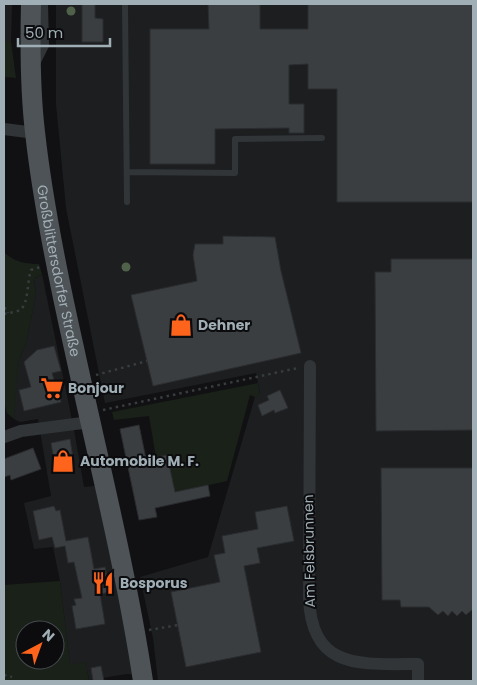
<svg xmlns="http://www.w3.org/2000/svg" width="477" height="685" viewBox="0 0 477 685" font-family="Poppins,sans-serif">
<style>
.built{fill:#1c1e20}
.green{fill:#1a2119;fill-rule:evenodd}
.building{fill:#3a3e41;stroke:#2b2c2f}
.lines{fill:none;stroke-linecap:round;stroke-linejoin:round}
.path{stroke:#373c3f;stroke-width:2.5;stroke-dasharray:2.5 4;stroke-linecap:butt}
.lane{stroke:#313538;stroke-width:6}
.street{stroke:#313538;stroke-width:12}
.primary{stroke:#4d5357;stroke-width:20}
.tree{fill:#4f6149}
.labels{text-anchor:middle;stroke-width:4;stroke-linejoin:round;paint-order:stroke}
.street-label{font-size:14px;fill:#a0aeb5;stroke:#0c0c0e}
.poi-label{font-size:14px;font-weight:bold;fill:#a0aeb5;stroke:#0c0c0e;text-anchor:start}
</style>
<rect width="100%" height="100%" fill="#111113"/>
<path class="built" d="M4,4H12L11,42L4,41Z
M56,4H473V681H158L153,638L140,577L208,557L255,397L260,394L258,383L256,373L105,403L66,208L56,104Z
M42,274L74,430L84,487L104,485L142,675L127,674L89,680L86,663L70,665L60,581L53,547L34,549L24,503L51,496L38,419L20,422L14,419L15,394L19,359L26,344L36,294L34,279Z"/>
<path class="green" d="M4,41L11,42L16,78L4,77Z
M4,252C14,262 25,264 39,264L42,274L34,279L36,294L26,344L19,359L14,419L7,413L4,402Z
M258,383L260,395L255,397L250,395L227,481L173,493L167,455L156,457L149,416L114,420L112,412Z
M60,581L70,664L86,662L89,681H4V585ZM25,630H55V660H25Z"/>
<path class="building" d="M82,4H95V18L103,19V42H82Z
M208,4H260V29H308V4H473V202H337V89H308V64L289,65V104H304V133H289V128L215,129V164H150V29H209Z
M223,236L275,237L281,271L301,353L153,386L131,295L197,281L193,255L195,244H223Z
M391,259H473V430L376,431L375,272H391Z
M54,346L61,371L52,373L61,402L24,411L19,390L31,387L24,362L37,350Z
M280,390L288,408L275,413L274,410L262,416L258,405L269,400L267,396Z
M139,425L146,459L167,455L175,492L208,485L210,496L155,508L157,517L139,520L120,429Z
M70,439L73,458L54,461L51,443Z
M33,448L41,469L11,480L10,475L4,477V459Z
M381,468H473V609L466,615L462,611L457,616L452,611L448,616L443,611L438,615L429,607H401L400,600H382Z
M54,506L56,511L60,510L66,541L88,537L94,569L105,567L110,592L100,594L105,624L76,629L72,606L76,605L74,599L82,598L74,562L68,563L65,546L55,548L52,537L39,540L33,511Z
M287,506L294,541L257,548L260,563L244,566L261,652L186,667L171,592L220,582L214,555L225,553L222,536L258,529L255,512Z
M101,666L104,681H93L91,668Z"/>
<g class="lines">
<path class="path" d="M4,308L7,309L8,313
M4,314C9,313 16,312 20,310C29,304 27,280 31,270L40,267
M96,375L147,361
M103,410L298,368
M149,630L178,625
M4,675L12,677"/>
<path class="lane" d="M125,4L127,202
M127,172L235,173V139L322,138"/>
<path class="street" d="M33,65L43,45L42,4
M4,129L35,133
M310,366L309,597C311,671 362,664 418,664V681
M4,437L21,431L90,422"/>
<path class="primary" id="s1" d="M31,4C30,47 30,90 35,132C43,205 58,277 74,348C98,459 126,569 143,681"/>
</g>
<g class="tree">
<circle cx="71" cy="11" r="4.5"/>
<circle cx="126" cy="267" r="4.5"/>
<circle cx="150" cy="584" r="4.5"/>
</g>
<defs>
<symbol id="shop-bare" viewBox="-9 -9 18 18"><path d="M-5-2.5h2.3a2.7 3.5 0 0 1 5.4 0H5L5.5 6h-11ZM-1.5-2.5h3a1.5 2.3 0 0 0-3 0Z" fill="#ff641c" stroke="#0c0c0e" stroke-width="2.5" paint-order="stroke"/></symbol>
<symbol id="supermarket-bare" viewBox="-9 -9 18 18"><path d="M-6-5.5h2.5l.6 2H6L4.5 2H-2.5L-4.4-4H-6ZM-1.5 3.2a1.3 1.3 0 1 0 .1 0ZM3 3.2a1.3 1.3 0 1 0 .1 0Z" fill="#ff641c" stroke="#0c0c0e" stroke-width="2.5" paint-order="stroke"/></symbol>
<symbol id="restaurant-bare" viewBox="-9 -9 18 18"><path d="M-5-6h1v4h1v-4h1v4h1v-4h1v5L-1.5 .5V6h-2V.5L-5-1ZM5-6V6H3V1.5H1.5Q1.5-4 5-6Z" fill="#ff641c" stroke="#0c0c0e" stroke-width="2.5" paint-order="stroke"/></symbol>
</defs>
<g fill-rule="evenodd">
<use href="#shop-bare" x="165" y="309" width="32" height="32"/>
<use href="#supermarket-bare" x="36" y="372" width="32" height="32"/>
<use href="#shop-bare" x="47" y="445" width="32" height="32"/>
<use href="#restaurant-bare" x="87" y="567" width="32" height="32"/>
</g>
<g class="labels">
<g class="street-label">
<text dy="5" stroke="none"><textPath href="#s1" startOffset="269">Großblittersdorfer Straße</textPath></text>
<text transform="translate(309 551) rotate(-91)" y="5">Am Felsbrunnen</text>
</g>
<g class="poi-label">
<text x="198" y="330">Dehner</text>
<text x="68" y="393">Bonjour</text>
<text x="80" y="466">Automobile M. F.</text>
<text x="120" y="588">Bosporus</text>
</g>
</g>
<rect width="477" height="685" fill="none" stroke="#a0aeb5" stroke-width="10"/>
<g transform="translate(40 645) rotate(41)"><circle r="24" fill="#0c0c0e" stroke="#474d51"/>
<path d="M0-4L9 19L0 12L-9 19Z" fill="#ff641c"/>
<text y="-8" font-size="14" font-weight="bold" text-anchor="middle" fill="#a0aeb5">N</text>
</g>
<path d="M18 38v8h92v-8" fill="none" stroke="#a0aeb5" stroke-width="2.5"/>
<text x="25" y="38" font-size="15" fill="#a0aeb5" stroke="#0c0c0e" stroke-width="4" paint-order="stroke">50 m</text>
</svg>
